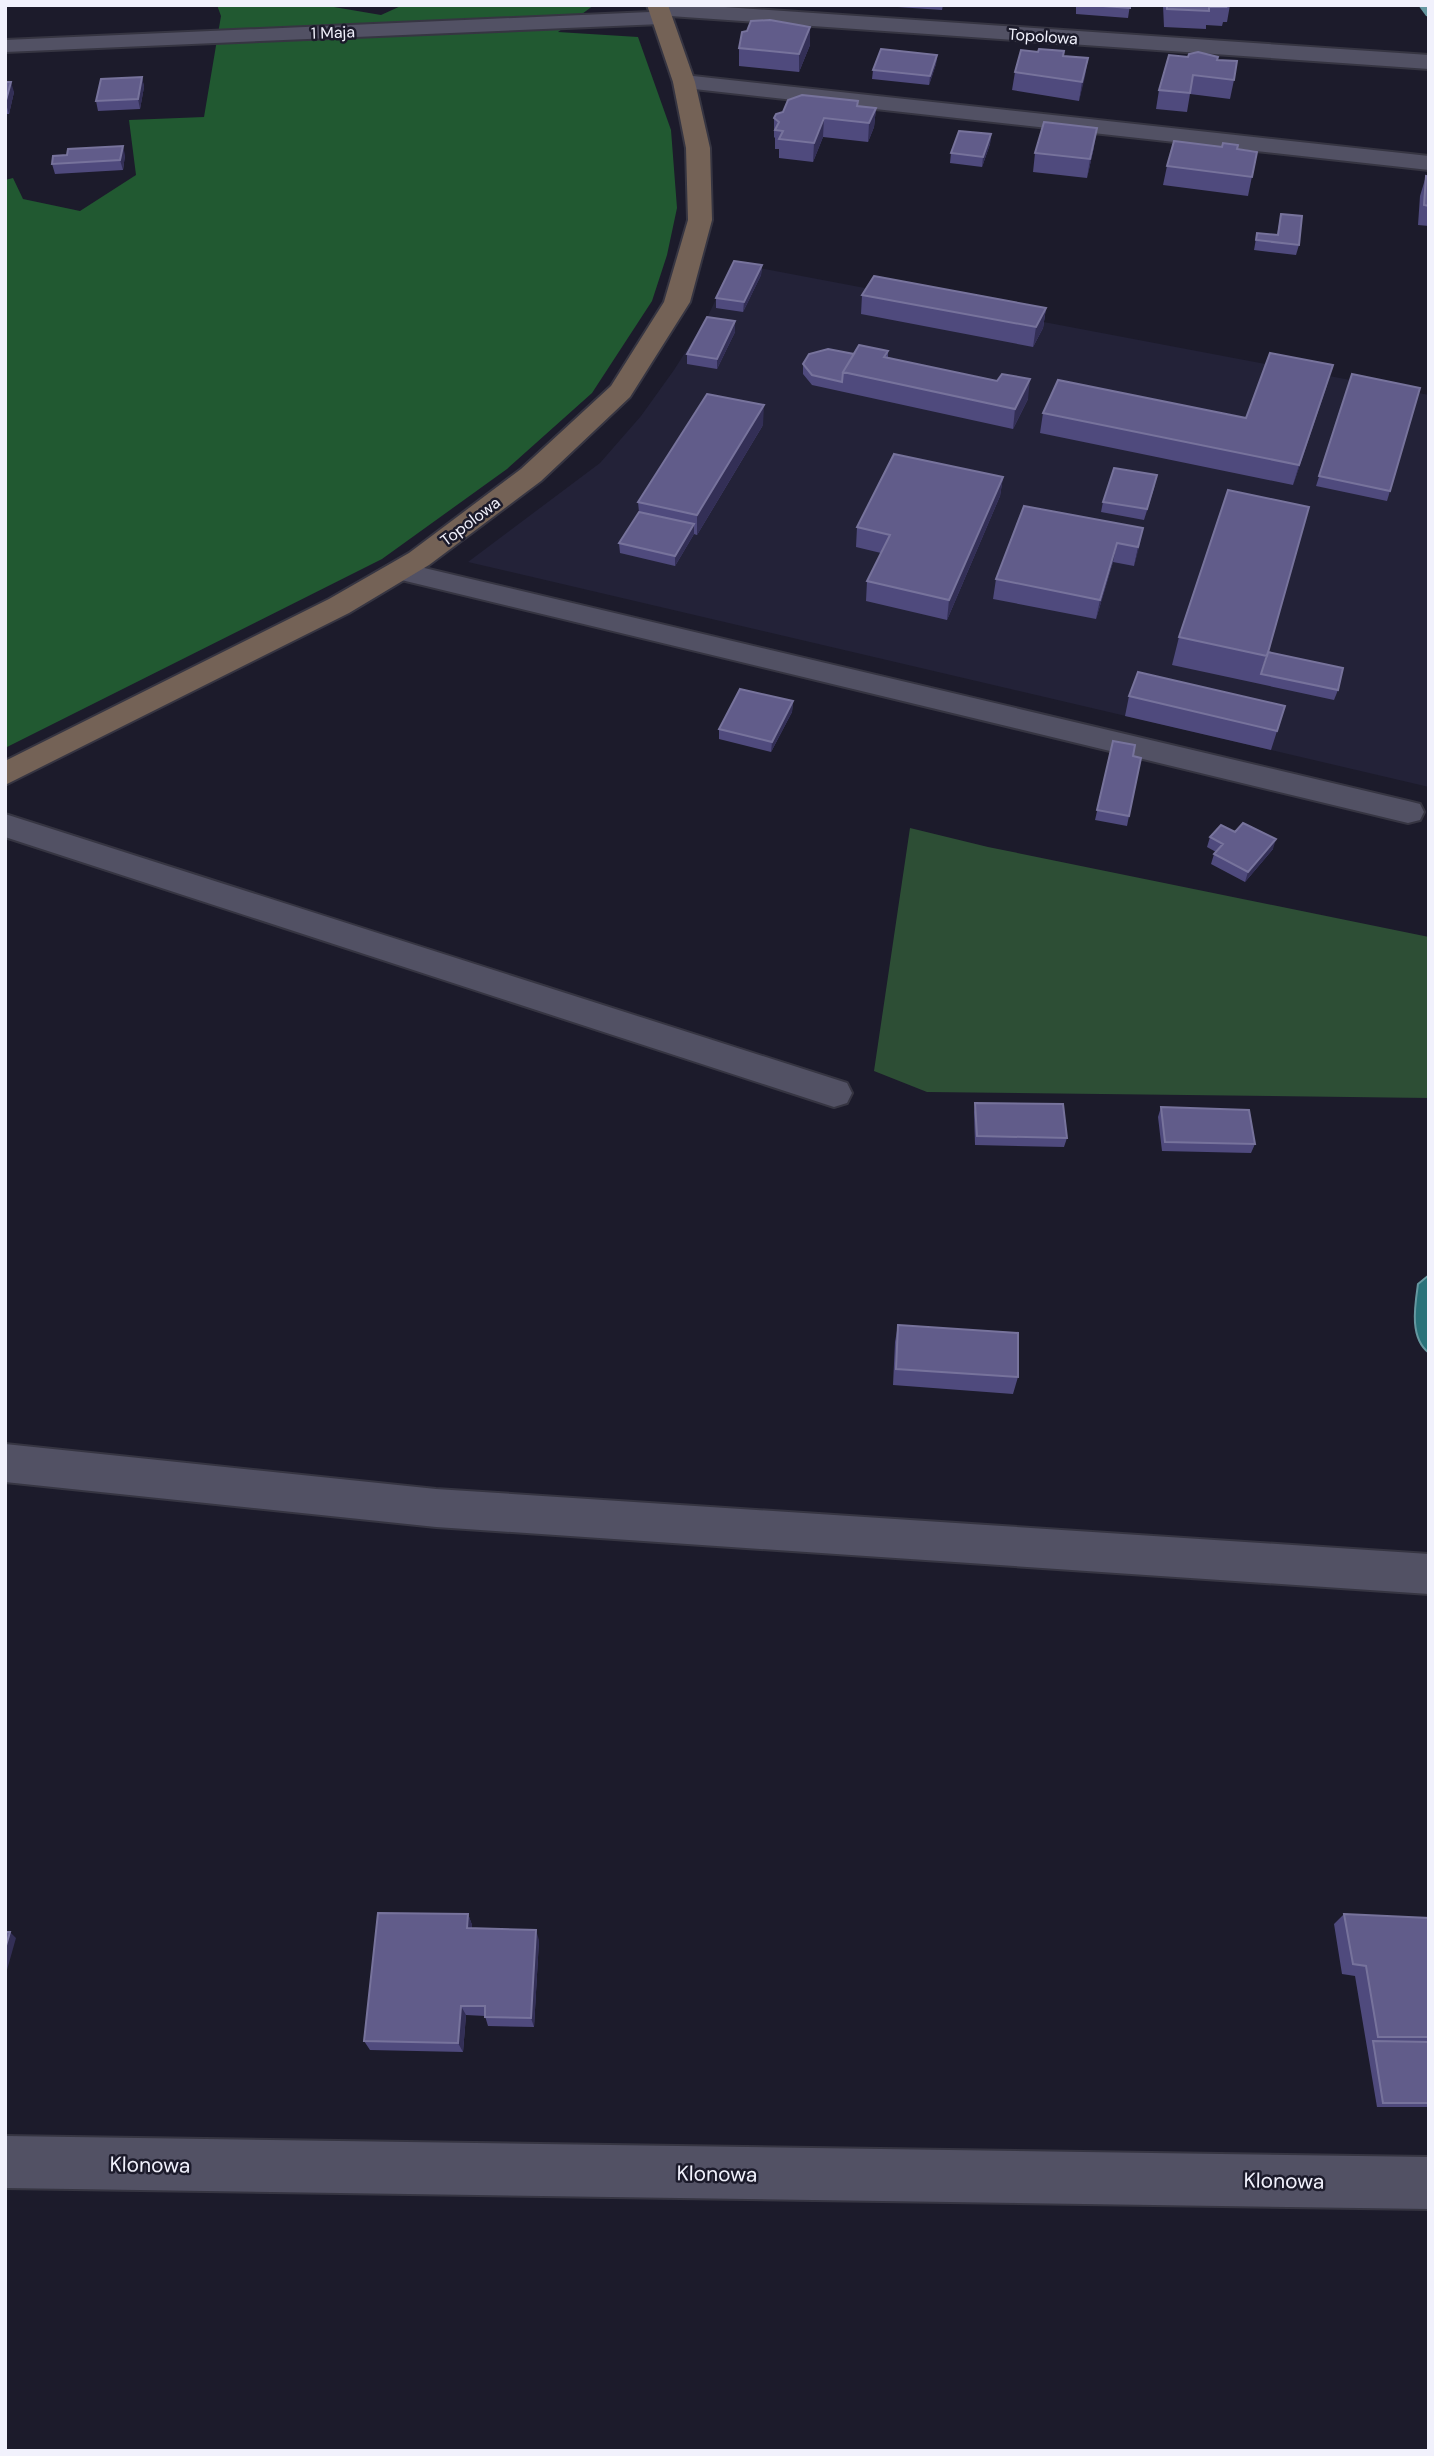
<svg xmlns="http://www.w3.org/2000/svg" width="1434" height="2456" viewBox="0 0 1434 2456" font-family="'DM Sans',sans-serif">
<style>
.built{fill:#232238}
.green{fill:#2d4e35}
.forest{fill:#215931}
.water{fill:#297179;stroke:#6597a0;stroke-width:2}
.lines{fill:none;stroke-linecap:round;stroke-linejoin:round}
.stream{fill:#6597a0;fill-rule:evenodd}
.street-casing{stroke:#363542;stroke-width:4}
.secondary-casing{stroke:#363542;stroke-width:4}
.street{fill:#525164;fill-rule:evenodd}
.secondary{fill:#746256;fill-rule:evenodd}
.wall{fill:#4f4a7d}
.shaded-wall{fill:#332f56}
.building{fill:#615c8a;stroke:#77739c;stroke-width:2}
.labels{text-anchor:middle;stroke-width:5;stroke-linejoin:round;paint-order:stroke}
.far-street-label{font-size:16px;fill:#f1f1fc;stroke:#1c1b2b}
.near-street-label{font-size:21px;fill:#f1f1fc;stroke:#1c1b2b}
</style>
<rect width="100%" height="100%" fill="#1c1b2b"/>
<path class="built" d="M733,263L1429,395V787L468,562L600,463L641,416L674,370L707,318Z"/>
<path class="green" d="M910,828L988,847L1429,937V1098L927,1092L874,1071Z"/>
<path class="forest" d="M217,5H322L381,15L403,5H594L558,32L638,37L671,130L677,208L667,255L652,301L592,393L507,469L382,559L5,748V180L13,178L23,199L80,211L136,175L129,120L204,117L221,16Z"/>
<path class="water" d="M1429,1275V1353C1409,1338 1415,1305 1418,1284Z"/>
<g class="lines">
<path class="stream" d="M1418,5H1428L1429,17L1426,16Z"/>
<defs>
<path id="street" d="M650,5H696L1429,55V69L670,16L668,22L661,24L5,52V40L650,12Z
M684,75L1429,156V170L676,87L673,82L676,77Z
M399,562L1408,801L1420,804L1424,812L1420,820L1408,823L389,577L384,571L389,565Z
M5,814L847,1083L852,1093L847,1103L834,1107L5,837Z
M5,1444L436,1489L1429,1554V1594L436,1527L5,1482Z
M5,2136L1429,2157V2209L5,2188Z"/>
<path id="secondary" d="M647,5H668L695,82L710,148L712,220L690,302L630,397L541,481L429,565L349,613L5,785V761L329,599L409,553L521,469L611,386L664,302L688,220L686,148L673,82Z"/>
</defs>
<use href="#street" class="street-casing"/>
<use href="#secondary" class="secondary-casing"/>
<use href="#street" class="street"/>
<use href="#secondary" class="secondary"/>
</g>
<path class="wall" d="M883,5H943L942,10L883,6Z
M1076,5H1130L1128,18L1076,14Z
M1163,5H1230L1227,22H1223L1222,26L1206,25V29L1164,27Z
M810,45L799,72L739,66V48Z
M937,55L936,64L929,85L872,79L873,70Z
M1064,56L1088,58L1079,101L1012,90L1015,72Z
M1217,60L1234,80L1230,99L1190,94L1187,112L1156,109L1159,90Z
M142,77L144,87L140,109L98,111L96,101Z
M5,82L14,92L9,114H5Z
M858,101V106L876,108L874,127L868,142L823,137L813,162L779,158V149H775V138L774,137V118Z
M991,134L990,144L982,167L950,163L951,153Z
M1094,147L1087,178L1033,172L1035,153Z
M1257,152L1248,196L1163,185L1167,166Z
M125,155L123,170L55,174L52,164Z
M1426,176L1429,177V226L1418,225L1420,196Z
M1281,214L1299,245L1296,255L1254,250L1257,233L1277,235Z
M762,265L761,275L743,312L716,308V298Z
M862,295L1046,308L1043,328L1033,347L861,314Z
M735,321V332L717,369L687,364V354Z
M888,351V358L1028,399L1013,429L812,385L803,374V364L854,354Z
M1352,374L1390,491L1387,501L1316,486Z
M1327,385L1293,485L1040,433L1043,413L1246,418Z
M763,425L697,535L694,534L675,566L620,553L619,543L639,512L638,502Z
M1003,477L1000,496L947,620L866,601L867,581L881,553L856,547L857,527Z
M1155,485L1144,520L1101,512L1103,502Z
M1309,507L1261,673L1338,690L1334,700L1172,665L1179,637Z
M1143,528L1134,566L1113,562L1096,619L993,599L996,579Z
M1129,696L1285,706L1271,750L1125,716Z
M793,701L792,712L771,752L719,739V729Z
M1113,741L1133,756L1141,758L1127,826L1095,820Z
M1235,832L1273,849L1245,882L1211,864L1214,854L1216,852L1207,847L1210,837Z
M975,1103L1067,1138L1064,1147L975,1145L974,1112Z
M1161,1107L1255,1144L1251,1153L1162,1151L1158,1117Z
M898,1325L1018,1377L1013,1394L893,1385L895,1342Z
M468,1914L472,1925V1928L539,1940L534,2027L488,2026L485,2016L466,2015L463,2052L370,2050L364,2041Z
M1344,1914L1429,1918V2107H1377L1355,1976L1342,1974L1334,1924Z"/>
<path class="shaded-wall" d="M810,27V45L799,72V54Z
M937,55L936,64L929,85L930,76Z
M1088,58L1085,77L1079,101L1082,82Z
M142,77L144,87L140,109L138,99Z
M11,82L14,92L9,114L6,104Z
M876,108L874,127L868,142L869,123Z
M824,118L823,137L813,162L814,143Z
M1097,128L1094,147L1087,178L1090,159Z
M991,134L990,144L982,167L983,157Z
M123,146L125,155L123,170L120,160Z
M762,265L761,275L743,312L744,302Z
M1046,308L1043,328L1033,347L1036,327Z
M735,321V332L717,369V359Z
M1333,365L1327,385L1293,485L1299,465Z
M1030,379L1028,399L1013,429L1015,409Z
M764,405L763,425L697,535V515Z
M1003,477L1000,496L947,620L949,600Z
M694,524V534L675,566V556Z
M1143,528L1139,548L1134,566L1138,547Z
M1117,543L1113,562L1096,619L1100,600Z
M793,701L792,712L771,752L772,742Z
M1276,839L1273,849L1245,882L1248,872Z
M468,1914L472,1925L471,1938L467,1928Z
M536,1930L539,1940L534,2027L531,2018Z
M10,1932L16,1938L5,1977V1949Z
M461,2006L466,2015L463,2052L458,2043Z"/>
<path class="building" d="M1089,5H1130V8Z
M1167,5H1225L1226,7H1209V11L1167,9Z
M770,20L810,27L799,54L739,48L742,32L747,31L751,21Z
M881,49L937,55L930,76L873,70Z
M1039,49L1064,51L1063,56L1088,58L1082,82L1015,72L1021,50L1038,52Z
M1198,52L1218,57L1217,60L1237,61L1234,80L1193,75L1190,93L1159,90L1169,55L1188,57L1189,54Z
M142,77L138,99L96,101L101,79Z
M5,82H11L5,104Z
M802,95L858,101L857,106L876,108L869,123L824,118L814,143L779,139L783,131L775,130L779,122L774,118L776,114L783,112L788,100Z
M1044,122L1097,128L1090,159L1035,153Z
M959,131L991,134L983,157L951,153Z
M1174,141L1222,147L1223,143L1238,145L1237,149L1257,152L1252,177L1167,166Z
M123,146L120,160L52,164L53,156L67,155L68,149Z
M1426,176L1429,177V206L1424,205Z
M1281,214L1302,216L1299,245L1256,240L1257,233L1278,235Z
M734,261L762,265L744,302L716,298Z
M874,276L1046,308L1036,327L862,295Z
M707,317L735,321L717,359L687,354Z
M859,345L888,351L884,357L997,381L1002,374L1030,379L1015,409L843,372Z
M828,349L854,354L843,372L842,382L812,375L803,364L809,354Z
M1270,353L1333,365L1299,465L1043,413L1058,380L1246,418Z
M1352,374L1420,388L1390,491L1319,476Z
M707,394L764,405L697,515L638,502Z
M894,454L1003,477L949,600L867,581L890,535L857,527Z
M1114,468L1157,475L1147,509L1103,502Z
M1228,490L1309,507L1267,656L1179,637Z
M1024,506L1143,528L1138,547L1117,543L1100,600L996,579Z
M639,512L694,524L675,556L619,543Z
M1268,652L1343,668L1338,690L1261,674Z
M1138,672L1285,706L1277,731L1129,696Z
M740,689L793,701L772,742L719,729Z
M1113,741L1135,745L1133,756L1141,758L1129,816L1097,810Z
M1243,823L1276,839L1248,872L1214,854L1223,844L1210,837L1221,825L1235,832Z
M975,1103L1063,1104L1067,1138L977,1136Z
M1161,1107L1249,1110L1255,1144L1165,1142Z
M898,1325L1018,1333V1377L896,1369Z
M378,1913L468,1914L467,1928L536,1930L531,2018L485,2017V2006H461L458,2043L364,2041Z
M1344,1914L1429,1918V2037H1378L1366,1966L1353,1964Z
M5,1932H10L5,1949Z
M1373,2041L1429,2042V2103H1383Z"/>
<g class="labels">
<g class="far-street-label">
<text transform="translate(333 32) rotate(-2)" y="6">1 Maja</text>
<text transform="translate(1043 36) rotate(4)" y="6">Topolowa</text>
<text transform="translate(470 521) rotate(-37)" y="6">Topolowa</text>
</g>
<g class="near-street-label">
<text transform="translate(150 2165) rotate(1)" y="7">Klonowa</text>
<text transform="translate(717 2174) rotate(1)" y="7">Klonowa</text>
<text transform="translate(1284 2181) rotate(1)" y="7">Klonowa</text>
</g>
</g>
<rect width="1434" height="2456" fill="none" stroke="#f1f1fc" stroke-width="14"/>
</svg>
